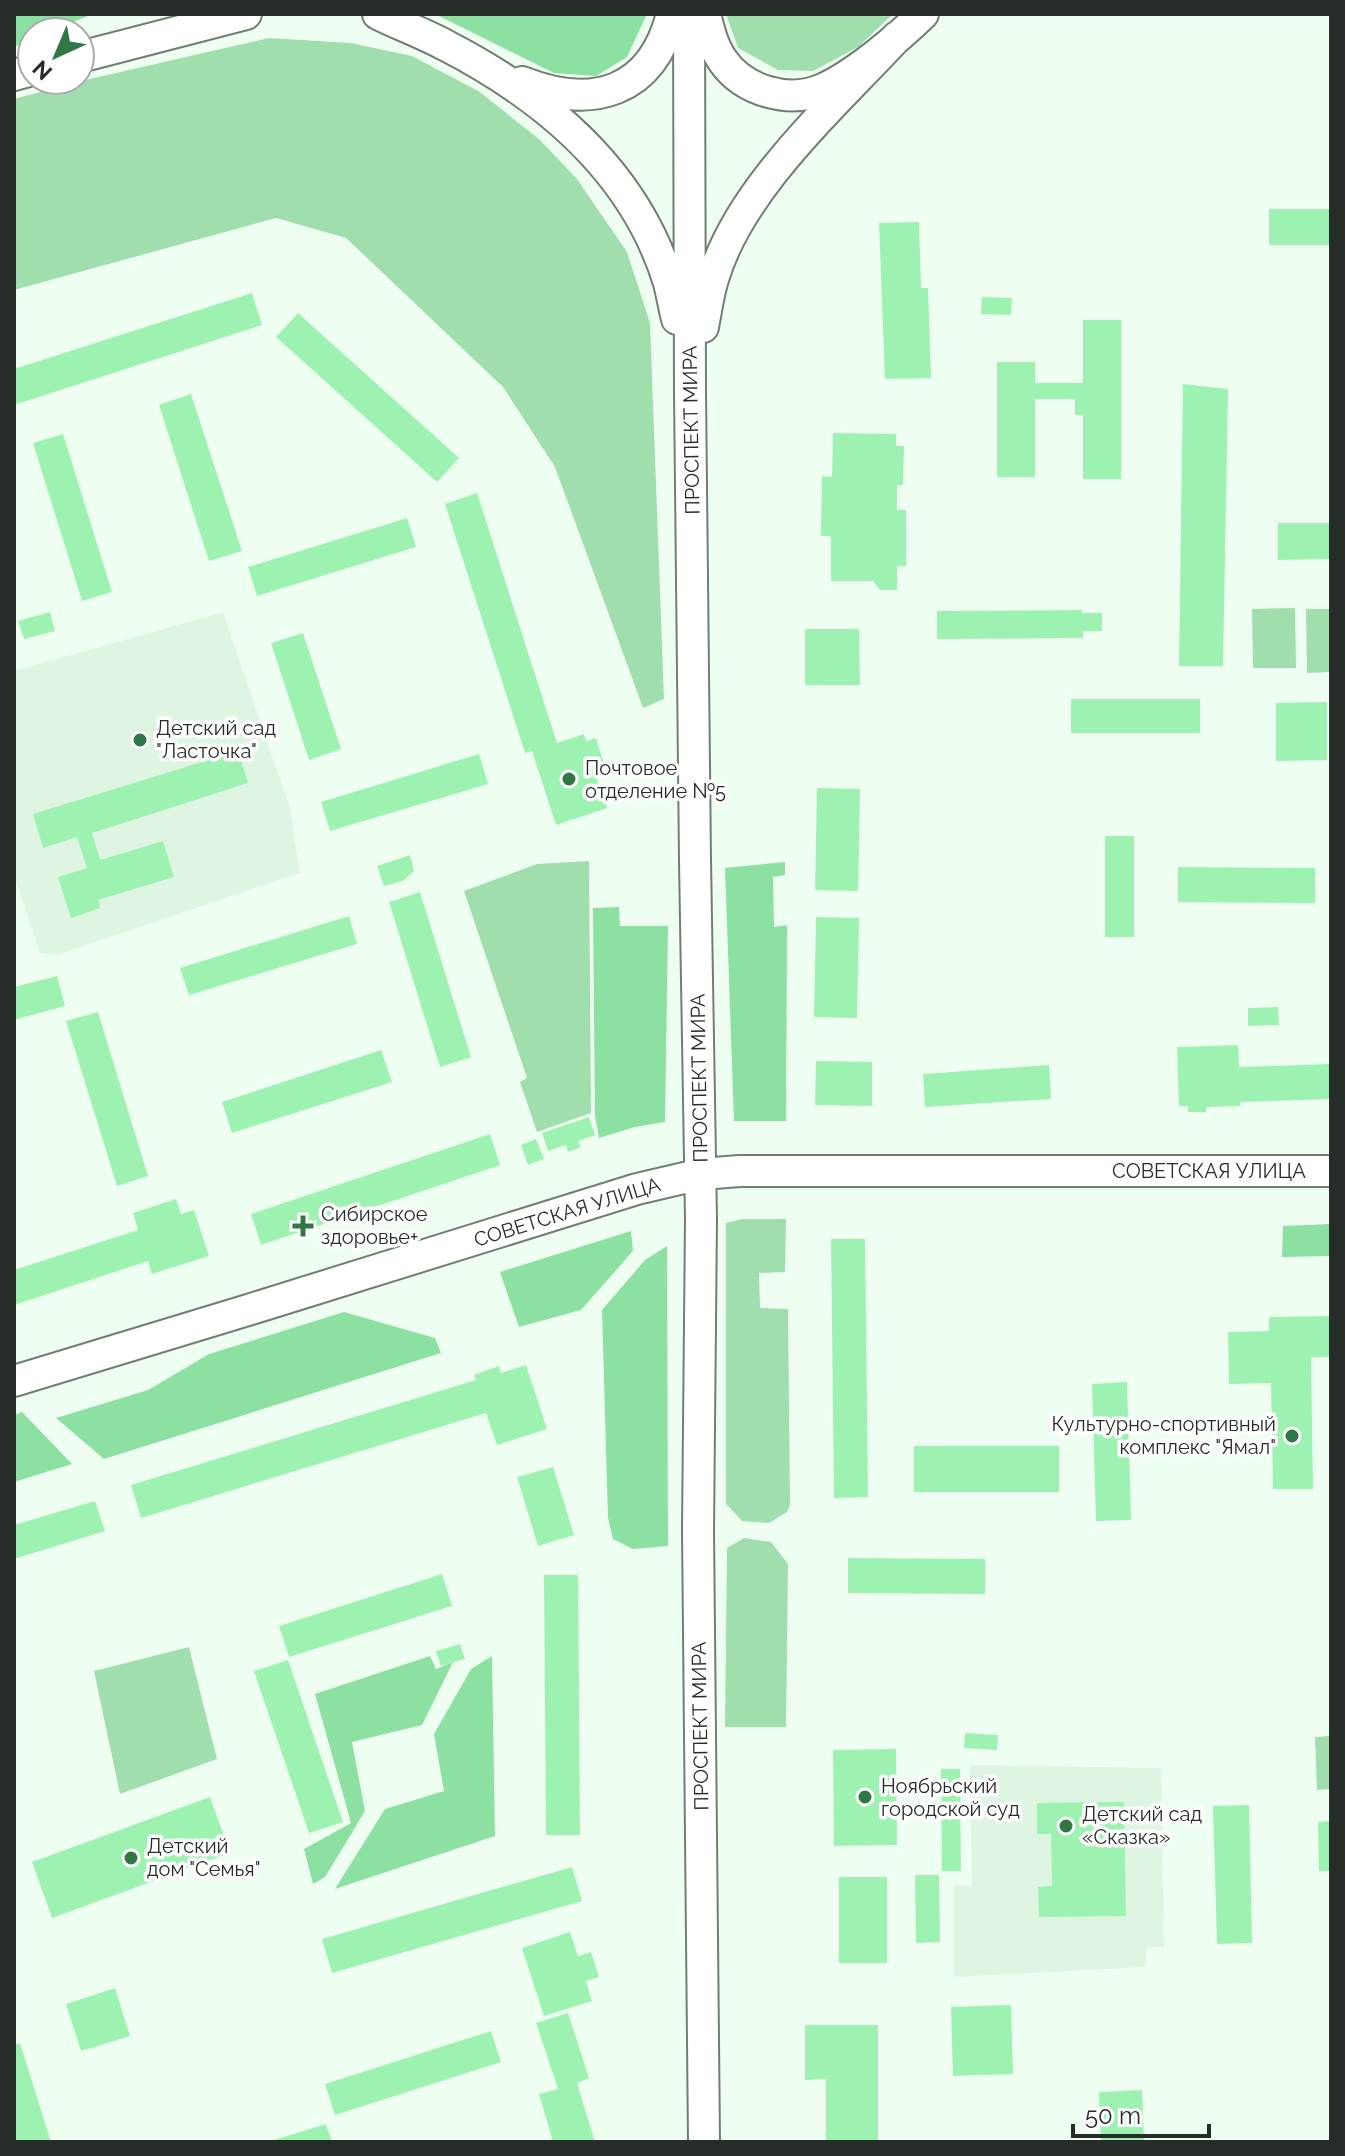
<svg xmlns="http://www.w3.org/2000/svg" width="1345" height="2156" viewBox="0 0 1345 2156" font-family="Raleway,sans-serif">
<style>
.built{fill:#def5e2}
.green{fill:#a1deae}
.forest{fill:#8ce0a1}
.building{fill:#9df2b2}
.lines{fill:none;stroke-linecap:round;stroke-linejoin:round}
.major-casing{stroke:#717f73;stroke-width:34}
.major{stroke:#fff;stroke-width:30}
.poi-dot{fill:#2f7845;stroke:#fff;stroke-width:3}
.labels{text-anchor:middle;stroke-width:7;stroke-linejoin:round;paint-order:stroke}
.street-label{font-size:20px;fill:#262c27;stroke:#fff}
.poi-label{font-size:20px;fill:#262c27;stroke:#fff;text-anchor:start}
</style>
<rect width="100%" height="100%" fill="#eefff1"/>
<path class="built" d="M223,612L290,808L300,873L57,955L40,953L14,875V671Z
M970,1765L1161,1768L1164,1947L1147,1948L1145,1967L954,1977V1885L972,1886Z"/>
<path class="green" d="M726,14H893L858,47L813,71L778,70L738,48Z
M269,38L351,43L412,56L480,92L540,140L577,179L627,252L650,323L664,699L643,708L555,467L503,387L346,238L276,218L14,290V99L85,80Z
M1295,608L1296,668H1253L1252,609Z
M1306,609H1331V672L1307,673Z
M589,861L591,1113L537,1132L520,1082L527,1078L464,891L537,864Z
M742,1219H786L785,1272L759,1273L760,1308L788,1309L790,1505L787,1512L769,1523L742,1521L726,1504V1223Z
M744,1538L771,1542L788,1564L786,1727H725L727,1548Z
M189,1647L217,1759L120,1794L94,1671Z
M1331,1736V1789L1317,1790L1315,1737Z"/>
<path class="forest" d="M14,14H93L48,32H32V39L14,47Z
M435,14H647L627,57L596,76L554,73Z
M785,862V875L773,877L774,927L787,925L786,1121H734L725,868Z
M619,907L620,926H668L665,1122L635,1127L599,1138L595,1116L593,908Z
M1331,1224V1256L1282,1257L1283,1226Z
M631,1231L633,1251L581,1310L519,1327L500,1272Z
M667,1246L668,1546L633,1549L613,1539L608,1518L602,1310L645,1260Z
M344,1312L435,1338L441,1353L104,1459L56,1418L148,1390L209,1354Z
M22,1412L72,1464L14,1482V1415Z
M430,1656L436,1669L453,1662L422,1725L352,1742L365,1811L325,1877L313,1884L304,1849L351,1823L315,1694Z
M492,1656L495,1836L335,1889L385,1809L444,1791L434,1734L471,1669Z"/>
<path class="building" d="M1269,209H1331V245H1269Z
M919,222L921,288H928L931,378L885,379L879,223Z
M252,293L262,325L14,405V369Z
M982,297L1012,298L1011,315L981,314Z
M298,313L459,458L437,482L276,337Z
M1083,320H1121V479H1083V415H1075V399H1035V477H997V362H1035V383H1083Z
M1183,384L1228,389L1223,666H1179Z
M191,394L242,551L209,561L159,405Z
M833,433L896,434V446H904L903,485H897V510H906V566H897V590H880L873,581H831V536H821L822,476L832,477Z
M63,434L112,592L82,601L33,443Z
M477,493L557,743L584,734L586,741L596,738L604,764L593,768L607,808L556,825L532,751L525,753L445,504Z
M407,518L416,547L257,596L248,567Z
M1278,523H1331V559L1278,560Z
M1082,610V613H1102V631H1083V638L937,639V611Z
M50,612L55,631L24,639L18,621Z
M805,629H859L860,685H805Z
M303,633L341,749L309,760L271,643Z
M1071,699H1200V733H1071Z
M1327,702V760L1276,761V703Z
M238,751L248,783L92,833L100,860L163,841L174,877L98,900L100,908L71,918L58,877L87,868L77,837L43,848L33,814Z
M479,754L488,784L330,831L321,802Z
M817,788L860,789L858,891L815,890Z
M1105,836H1134V937H1105Z
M410,855L414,871L403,881L384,886L377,866Z
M1178,867L1315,868V903L1178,902Z
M420,892L471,1057L440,1067L389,902Z
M349,916L357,944L189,995L180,968Z
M816,917L859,918L857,1018L814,1017Z
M57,976L65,1006L14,1020V987Z
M1278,1007L1279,1025L1248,1026V1008Z
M98,1012L148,1176L117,1186L66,1021Z
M1238,1045L1239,1067L1331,1064V1099L1240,1102V1106L1206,1107V1112H1188V1106H1179L1177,1047Z
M381,1050L392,1082L232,1133L222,1102Z
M816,1061L872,1062V1106L815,1105Z
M1049,1065L1051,1099L925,1107L923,1074Z
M589,1117L595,1135L578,1141L581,1147L568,1152L566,1145L548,1151L542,1133Z
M490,1134L500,1165L261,1245L251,1214Z
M536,1139L544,1159L528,1165L521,1145Z
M176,1199L181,1214L194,1210L209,1256L152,1274L148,1261L14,1305V1270L138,1230L133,1213Z
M831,1239H865L868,1497L834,1498Z
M1331,1316V1357H1311L1313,1489H1273L1271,1383L1229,1384L1228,1332L1269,1331V1317Z
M526,1365L547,1429L497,1445L486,1413L141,1518L131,1485L476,1380L474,1375L499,1366L501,1373Z
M1127,1382L1131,1520L1096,1521L1092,1384Z
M914,1446H1059V1492H914Z
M553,1467L574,1535L538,1546L517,1477Z
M95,1501L105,1531L14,1559V1525Z
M848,1558L985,1559V1594L848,1593Z
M442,1574L452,1606L289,1657L279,1626Z
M544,1575H578L580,1835H546Z
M460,1644L465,1659L441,1666L436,1651Z
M288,1660L343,1822L309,1833L254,1671Z
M965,1733L998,1735L997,1750L964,1748Z
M896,1749L897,1845L834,1846L833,1750Z
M941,1769H960L961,1871H942Z
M210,1797L230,1853L52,1918L32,1862Z
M1124,1802L1126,1916L1039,1917L1038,1887L1052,1886L1051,1834H1037V1803Z
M1249,1805L1252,1943L1217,1944L1213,1806Z
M1331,1821V1871H1319L1318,1822Z
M572,1867L582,1901L332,1973L322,1939Z
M915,1875H939L940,1942L916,1943Z
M839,1877H887V1963H839Z
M570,1932L578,1956L591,1952L599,1977L586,1981L592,2001L544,2016L522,1948Z
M115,1988L130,2036L81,2051L66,2004Z
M1011,2005L1013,2074L953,2076L951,2007Z
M568,2013L589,2078L577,2083L595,2142H553L539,2094L558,2089L536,2023Z
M805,2025H878V2142H826V2079L805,2080Z
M491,2031L501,2062L335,2115L325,2084Z
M20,2043L51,2142H14V2045Z
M1142,2090L1144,2142H1101L1099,2092Z
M326,2124L332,2142H271V2141Z"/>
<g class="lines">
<defs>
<path id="major" d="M378,14C400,25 423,33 445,45C546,97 635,171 669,283C672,295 674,307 677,319
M689,14L690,392L695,860L701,1219L698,1530L704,2142
M705,14C709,30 713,47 723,61C744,91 789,104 823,89C855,75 898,38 923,14
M80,57L246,14
M14,75L32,70
M522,82C593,110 652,93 672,14
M703,327C706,312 708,295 713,279C739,189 834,105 897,37
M14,1381L248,1310L637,1189L701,1174L740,1171H1331"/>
</defs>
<use href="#major" class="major-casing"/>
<use href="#major" class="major"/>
</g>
<g class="poi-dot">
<circle cx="140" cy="740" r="8"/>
<circle cx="569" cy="779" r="8"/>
<path d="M299 1214h8v8h8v8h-8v8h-8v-8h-8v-8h8z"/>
<circle cx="1292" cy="1436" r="8"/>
<circle cx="865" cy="1797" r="8"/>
<circle cx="1066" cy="1826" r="8"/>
<circle cx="131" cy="1858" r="8"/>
</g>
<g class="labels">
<g class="street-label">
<text transform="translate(691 430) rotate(-91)" y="7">ПРОСПЕКТ МИРА</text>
<text transform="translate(699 1078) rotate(-91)" y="7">ПРОСПЕКТ МИРА</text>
<text x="1209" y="1178">СОВЕТСКАЯ УЛИЦА</text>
<text transform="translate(567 1212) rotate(-17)" y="7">СОВЕТСКАЯ УЛИЦА</text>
<text transform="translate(700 1726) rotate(-91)" y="7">ПРОСПЕКТ МИРА</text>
</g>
<g class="poi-label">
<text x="156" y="735">Детский сад<tspan x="156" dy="23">"Ласточка"</tspan></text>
<text x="585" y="775">Почтовое<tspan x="585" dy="23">отделение №5</tspan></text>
<text x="321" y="1221">Сибирское<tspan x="321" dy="23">здоровье+</tspan></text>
<text x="1276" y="1431" text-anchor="end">Культурно-спортивный<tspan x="1276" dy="23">комплекс "Ямал"</tspan></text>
<text x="881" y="1793">Ноябрьский<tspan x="881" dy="23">городской суд</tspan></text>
<text x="1082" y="1821">Детский сад<tspan x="1082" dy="23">«Сказка»</tspan></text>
<text x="147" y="1853">Детский<tspan x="147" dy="23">дом "Семья"</tspan></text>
</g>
</g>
<rect width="1345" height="2156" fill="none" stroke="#262c27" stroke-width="32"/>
<g transform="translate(56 56) rotate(224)"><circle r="38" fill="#ffffff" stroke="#a8aba9" stroke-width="2"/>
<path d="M0-6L14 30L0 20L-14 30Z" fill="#2f7845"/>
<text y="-12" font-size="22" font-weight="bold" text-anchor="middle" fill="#262c27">N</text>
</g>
<path d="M1073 2124v12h136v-12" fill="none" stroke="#262c27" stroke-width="4"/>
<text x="1085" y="2124" font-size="24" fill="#262c27" stroke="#ffffff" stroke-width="6" paint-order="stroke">50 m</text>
</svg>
